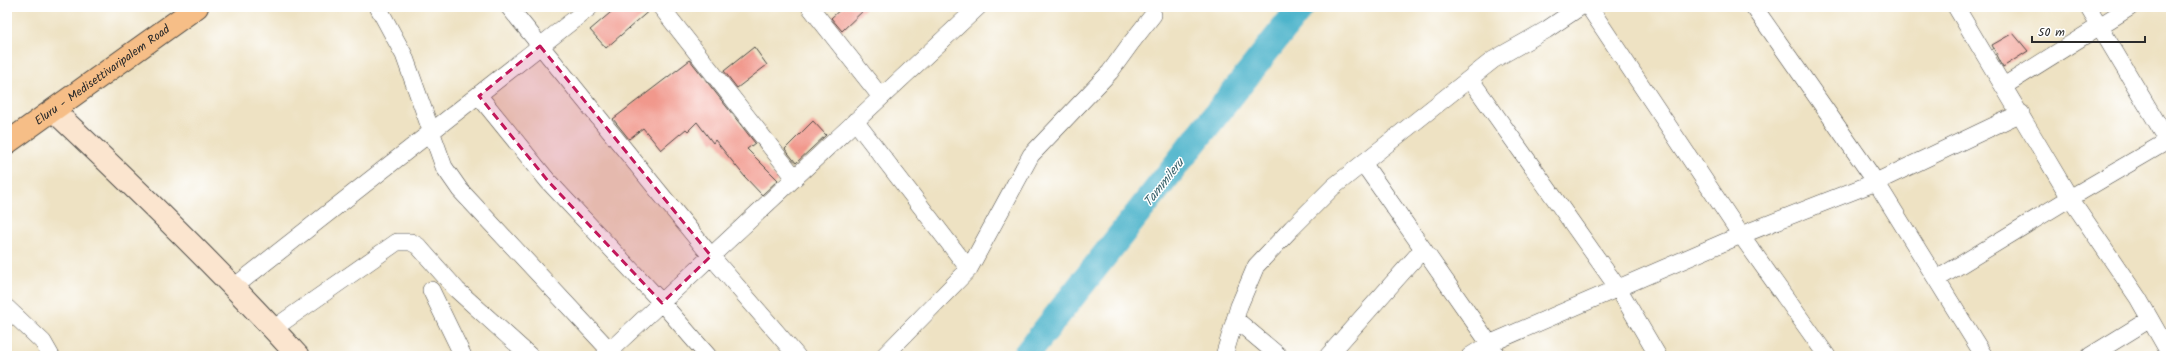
<svg xmlns="http://www.w3.org/2000/svg" width="2178" height="363" viewBox="0 0 2178 363" font-family="Kalam,sans-serif">
<style>
.lines{fill:none;stroke-linecap:round;stroke-linejoin:round}
.river{stroke:#4db4cb;stroke-width:27}
.building{fill:#f1988c}
.street-casing{stroke:#484642;stroke-width:18}
.secondary-casing{stroke:#484642;stroke-width:24}
.primary-casing{stroke:#484642;stroke-width:24}
.street{stroke:#fff;stroke-width:17}
.secondary{stroke:#fbe5cf;stroke-width:22}
.primary{stroke:#f6be87;stroke-width:22}
.marked{fill:#c2185b;fill-opacity:0.2;stroke:#c2185b;stroke-width:3;stroke-dasharray:8 5;stroke-linejoin:round}
.labels{text-anchor:middle;stroke-width:3;stroke-linejoin:round;paint-order:stroke}
.street-label{font-size:12px;fill:#2b2b2b;stroke:#fff}
.water-label{font-size:13px;font-style:italic;fill:#39626b;stroke:#fff}
</style>
<rect width="100%" height="100%" fill="#fff"/>
<filter id="ink" filterUnits="userSpaceOnUse"><feTurbulence type="fractalNoise" baseFrequency=".025" numOctaves="2"/><feDisplacementMap in="SourceGraphic" scale="8" xChannelSelector="R" yChannelSelector="G"/><feConvolveMatrix kernelMatrix="1 2 1 2 8 2 1 2 1" color-interpolation-filters="sRGB"/></filter>
<filter id="wash" filterUnits="userSpaceOnUse"><feTurbulence type="fractalNoise" baseFrequency=".012" numOctaves="4" result="noise"/><feDisplacementMap in="SourceGraphic" scale="16" xChannelSelector="R" yChannelSelector="G"/><feGaussianBlur stdDeviation="0.9" result="paint"/><feColorMatrix in="noise" values="0 0 0 0 0 0 0 0 0 0 0 0 0 0 0 0 0 1.4 0 .05"/><feComposite in="paint" operator="in"/></filter>
<g filter="url(#wash)">
<rect width="100%" height="100%" fill="#eee2c3"/>
<g class="lines">
<path class="river" d="M1025,356L1301,7"/>
</g>
<g id="blocks">
<path class="building" d="M617,7H651V9L606,48L590,30Z
M843,7H867L842,31L831,18Z
M2013,33L2028,51L2003,67L1992,45Z
M754,47L767,65L737,88L724,71Z
M690,60L755,143L747,149L778,180L762,195L745,177L715,140L713,143L697,122L688,131L686,129L661,150L643,128L629,139L613,119Z
M813,121L826,135L796,163L785,149Z"/>
</g>
</g>
<g filter="url(#ink)">
<use href="#blocks" fill-opacity="0" stroke="#484642" stroke-width="1"/>
<g class="lines">
<defs>
<path id="street" d="M378,7L404,55L444,167L460,190L615,356
M509,7L711,256L797,356
M661,7L795,178
M810,7L881,97
M1754,7L1876,182L1984,356
M1956,7L2070,198L2138,298L2171,356
M2088,7L2171,146
M1470,79L1618,288L1658,356
M2004,86L2130,7
M479,96L548,181L662,303L708,356
M855,121L969,269
M1363,163L1498,356
M1937,279L2070,198L2171,139
M234,287L590,7
M431,290L463,356
M7,308L43,342L51,356
M1235,319L1279,356
M273,329L397,242H411L418,246L457,290L530,356
M604,356L978,7
M884,356L969,269L1031,155L1110,72L1131,43L1153,15
M1224,356L1239,306L1256,266L1292,228L1333,187L1493,60L1546,30L1580,7
M1328,356L1423,249
M1470,356L1489,344L1741,235L1589,7
M1827,356L1741,235L1876,182L2021,113
M2090,356L2150,319"/>
<path id="secondary" d="M54,111C138,190 220,270 298,356"/>
<g id="primary">
<path id="s1" d="M7,143L197,7"/>
</g>
</defs>
<use href="#street" class="street-casing"/>
<use href="#secondary" class="secondary-casing"/>
<use href="#primary" class="primary-casing"/>
<use href="#street" class="street"/>
<use href="#secondary" class="secondary"/>
<use href="#primary" class="primary"/>
</g>
</g>
<path class="marked" d="M540,46L711,256L662,303L548,181L479,96Z"/>
<g class="labels">
<g class="street-label">
<text dy="4" stroke="none"><textPath href="#s1" startOffset="117">Eluru - Medisettivaripalem Road</textPath></text>
</g>
<g class="water-label">
<text transform="translate(1163 182) rotate(-52)" y="5">Tammileru</text>
</g>
</g>
<rect width="2178" height="363" fill="none" stroke="#fff" stroke-width="24"/>
<path d="M2032 36v6h113v-6" fill="none" stroke="#2b2b2b" stroke-width="2"/>
<text x="2038" y="36" font-size="12" fill="#2b2b2b" stroke="#ffffff" stroke-width="3" paint-order="stroke">50 m</text>
</svg>
